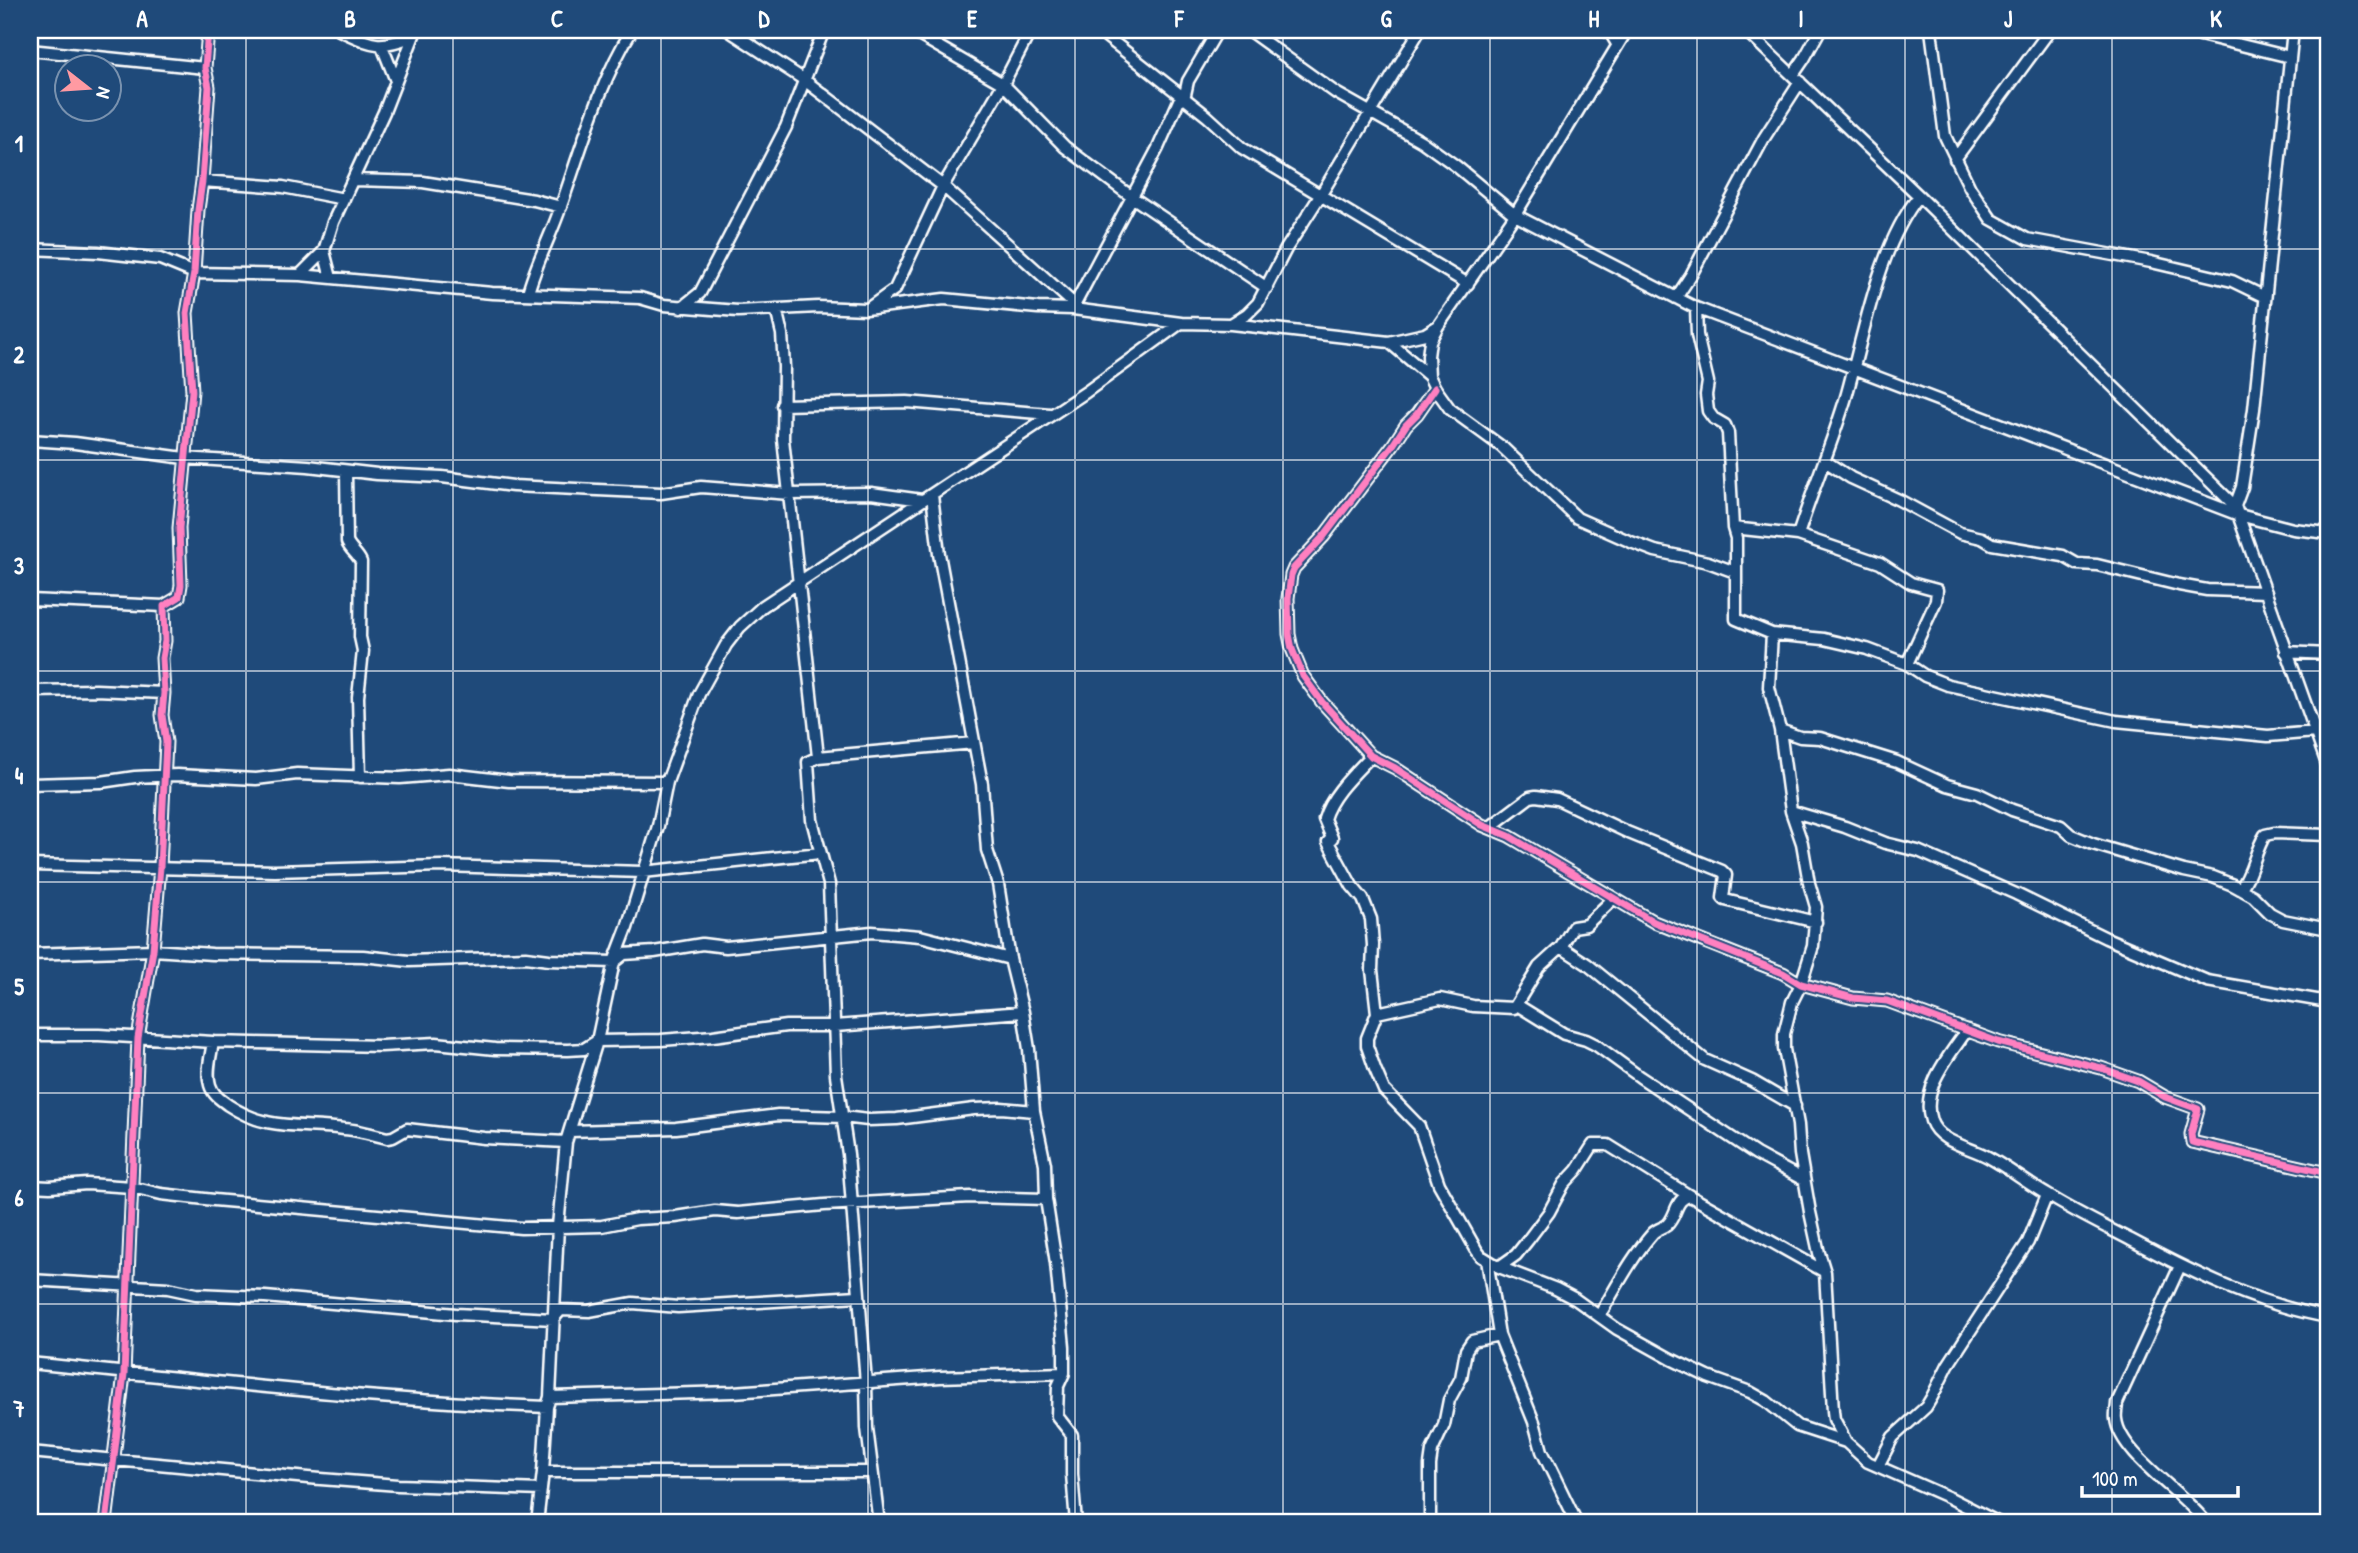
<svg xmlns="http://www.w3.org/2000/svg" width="2358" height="1553" viewBox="0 0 2358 1553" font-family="'Patrick Hand',sans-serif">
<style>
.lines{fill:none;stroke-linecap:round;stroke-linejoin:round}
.street-casing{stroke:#fff;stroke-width:15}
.street{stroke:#1f4a7a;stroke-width:10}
.cycleway-casing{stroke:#1f4a7a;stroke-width:11}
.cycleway{stroke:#ff80c0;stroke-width:7}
.grid{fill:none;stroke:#fff;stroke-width:2;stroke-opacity:0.55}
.neatline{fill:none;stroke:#fff;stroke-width:2.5}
.grid-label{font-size:23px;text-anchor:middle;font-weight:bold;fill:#fff}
</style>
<rect width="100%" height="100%" fill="#1f4a7a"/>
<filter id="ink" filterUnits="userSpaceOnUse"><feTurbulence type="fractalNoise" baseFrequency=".0143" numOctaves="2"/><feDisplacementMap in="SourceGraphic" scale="14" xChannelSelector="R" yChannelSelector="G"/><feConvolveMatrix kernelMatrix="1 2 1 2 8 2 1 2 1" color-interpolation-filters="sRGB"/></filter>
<g filter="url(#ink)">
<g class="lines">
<defs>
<path id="street" d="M339,30C373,45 377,50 413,36
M728,30L803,79L943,186L1075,305
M910,30L1003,84L1065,147L1132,197L1267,288
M1098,30L1207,116L1242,148L1468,284
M1248,30L1336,93L1421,141L1456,166L1515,215L1696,308L2239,515L2293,529L2328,533
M1605,30L1611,34L1617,44
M1627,30L1515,215L1438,326L1430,341L1428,356L1429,376L1435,388L1450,409L1502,447L1577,518L1631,542L1655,551L1708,562L1735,572
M1745,30L1919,196L2235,506L2328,767
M1931,30L1945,136L1970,188L1991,219L2027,239L2151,262L2232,281L2265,297
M2180,30L2290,57
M382,46L396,81
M30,50L205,68
M1793,75L1804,59L1820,30
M1184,99L1188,81L1218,30
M1955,159L2050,30
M354,180L423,182L534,200L561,207
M202,181L283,187L344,199
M30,249L98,252L160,259L194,273L300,275L492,293L640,298L664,305L712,309L738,311L818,307L866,309L944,299L1038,308L1073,309L1181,323L1231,324L1389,342L1425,334L1438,326
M324,251L331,278
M300,275L324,251L333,222L384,112L416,30
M528,293C536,263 551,236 561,206C582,147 599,83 632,30
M1676,298L1691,275L1764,138L1800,82
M870,307L895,289L943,186L1003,84L1031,30
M681,308L700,293L786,127L824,30
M1073,308L1158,148L1181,96
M1696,308L1697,335L1708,382L1706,395L1708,411L1713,418L1725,425L1728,433L1733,528L1736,538V619L1772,634L1824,639L1867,649L1907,664L1925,676L1948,685L2116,721L2268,736L2315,732
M776,309L782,334L784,367L783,439L818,757L808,762L812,820L829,884L836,1075L848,1154L866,1383L867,1428L879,1523
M1231,324L1247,314L1258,303L1286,249L1320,196L1420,30
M1389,342L1429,376
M1435,388L1417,414L1406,425L1393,445L1324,536L1294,568L1291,575L1288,598L1289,634L1292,649L1303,676L1322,702L1371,756L1395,768L1482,825L1509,836L1654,922L1783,973L1801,984L1853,998L1887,1001L1998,1042L2101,1068L2138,1081L2165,1097L2198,1109L2191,1134L2192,1142L2328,1173
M782,405L907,402L1050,414
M30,440L75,443L184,458L308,466L377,474L442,477L513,486L661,493L701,487L790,494L871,493L922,500
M1825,461L1851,478L1899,500L1960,533L1982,538L1992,544L2063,556L2077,564L2097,565L2179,585L2207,590L2266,592
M346,472L347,542C350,550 357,553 361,562L360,637L363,651L358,697L360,777
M932,495L939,554L982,784L987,850L998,884L1010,959L1023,1012L1029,1049L1034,1111L1045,1164L1046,1199L1056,1263L1064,1347V1373L1058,1386L1057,1416L1072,1435V1474L1076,1523
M2235,506L2242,487L2254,409L2293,30
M1733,528L1798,535L1880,563L1911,583L1937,590L1936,601L1907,664
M1798,535C1813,488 1832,444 1846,397C1864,334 1878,247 1919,196
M30,600L164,606
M1772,634L1769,687L1780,730L1791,811L1802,843L1809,883L1816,907L1813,946L1801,984L1792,1002L1784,1034V1049L1798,1125L1800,1154L1810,1212L1819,1253L1825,1272L1833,1411L1834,1419L1846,1442L1868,1462L1950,1498L1999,1523
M2286,652L2328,654
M30,691L96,690L164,693
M1780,730L1800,737L1820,738L1897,762L1947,785L1977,793L2012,810L2061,826L2071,835L2093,844L2184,871L2213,877L2233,885L2253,896L2270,913L2283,920L2328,929
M1371,756C1354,774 1331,795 1324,819L1332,838L1328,842L1352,886L1363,899L1371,919L1373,945L1372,970L1377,1013L1367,1038V1046L1375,1069L1384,1090L1419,1126L1439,1184L1477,1251L1481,1256L1499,1267L1556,1289L1575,1299L1617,1329L1671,1359L1708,1377L1750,1392L1766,1401L1797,1426L1846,1442
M818,757L974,743
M30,784L101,782L135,777L177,775L256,779L297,774L400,778L449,774L509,781L667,782
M1791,811L1845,827L1885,843L1918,851L2016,894L2106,938L2207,981L2328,1002
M1490,827L1530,797L1536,796L1557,799L1629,833L1722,871L1726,875L1723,898L1725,900L1816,922
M30,865L275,871L441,866L643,872L820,853
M2240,889C2253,873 2254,853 2265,835L2274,833L2328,835
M1561,947L1587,964L1705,1060L1752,1081L1795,1106
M30,954L153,950L212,954L363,956L409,961L526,957L549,960L614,962L624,954L654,952L702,944L726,947L872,932L920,936L1010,959
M1517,1005L1564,1034L1586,1040L1596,1045L1640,1077L1756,1154L1804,1180
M1377,1013L1440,999L1473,1006L1514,1008L1539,967L1561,947L1573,927L1586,925L1613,899
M1967,1030C1950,1055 1920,1088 1931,1121C1938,1142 1970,1147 1988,1157C2008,1168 2027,1183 2046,1194C2073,1211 2102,1225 2131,1240C2193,1273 2258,1305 2328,1317
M30,1035H99L213,1042L381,1046L436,1043L495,1049L568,1050L584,1049L597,1041L661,1040L713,1036L786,1026H835L1023,1012
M213,1042C211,1055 206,1072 210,1085C213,1095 220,1099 228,1105C269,1132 299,1123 344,1129C358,1130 372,1134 387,1138L393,1137L407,1129L484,1138L566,1142
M570,1131L676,1128L778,1115L843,1117L868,1120L897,1119L974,1109L1001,1108L1034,1111
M30,1186L50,1187L87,1184L132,1187L161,1194L214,1200L521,1228L602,1226L637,1219L675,1217L715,1211L738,1213L824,1205L970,1197L1046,1199
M1487,1260L1499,1335L1534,1422L1542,1451L1577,1523
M2180,1266L2117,1403C2117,1408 2115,1414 2116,1419C2120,1455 2186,1494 2206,1523
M1499,1267L1516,1255L1528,1240L1549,1212L1564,1184L1577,1170L1593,1145H1608L1690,1196L1825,1272
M30,1280L168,1288L196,1294L265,1297L456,1314L553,1319L561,1310L589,1311L633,1303L678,1307L858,1296
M1599,1316C1616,1288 1631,1258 1653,1233C1657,1229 1663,1228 1667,1225C1677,1216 1675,1198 1690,1196
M30,1363C202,1380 374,1401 547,1407
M550,1397L733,1392L940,1377L1064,1373
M30,1452L308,1478L398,1485L541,1490
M1878,1466L1893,1437L1926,1407L1932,1397L1948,1365L2028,1242L2047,1195
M543,1472H872
M106,1523L124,1374L138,1038L153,950L160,867L166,742L162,715L164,693L162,658L165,641L164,606L179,597L181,585L179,528L192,391L187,313L194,273L198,210L202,181L209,87L205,68L208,30
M537,1523L543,1472L547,1407L550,1397L558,1226L566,1142L597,1041L614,962L627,928L658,826L667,782L699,694L726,645L740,627L763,606L1086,392L1181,323
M1430,1523V1465L1432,1451L1444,1425L1449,1400L1461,1378L1466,1350L1472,1341L1499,1335"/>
</defs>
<use href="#street" class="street-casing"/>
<use href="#street" class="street"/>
<defs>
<path id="cycleway" d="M1435,388L1417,414L1406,425L1393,445L1324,536L1294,568L1291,575L1288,598L1289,634L1292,649L1303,676L1322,702L1371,756L1395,768L1482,825L1509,836L1654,922L1783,973L1801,984L1853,998L1887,1001L1998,1042L2101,1068L2138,1081L2165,1097L2198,1109L2191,1134L2192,1142L2328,1173
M106,1523L124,1374L138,1038L153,950L160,867L166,742L162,715L164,693L162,658L165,641L164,606L179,597L181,585L179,528L192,391L187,313L194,273L198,210L202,181L209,87L205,68L208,30"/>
</defs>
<use href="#cycleway" class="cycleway-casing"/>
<use href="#cycleway" class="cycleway"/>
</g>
</g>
<path class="grid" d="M246,30V1523M453,30V1523M661,30V1523M868,30V1523M1075,30V1523M1283,30V1523M1490,30V1523M1697,30V1523M1905,30V1523M2112,30V1523M30,249H2328M30,460H2328M30,671H2328M30,882H2328M30,1093H2328M30,1304H2328"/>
<rect width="2358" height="1553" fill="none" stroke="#1f4a7a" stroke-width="77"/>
<g transform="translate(88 88) rotate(107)"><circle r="33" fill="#1f4a7a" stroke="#7992af" stroke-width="2"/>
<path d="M0-5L12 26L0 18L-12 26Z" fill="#ff9aa2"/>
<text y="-10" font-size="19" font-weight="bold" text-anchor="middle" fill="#ffffff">N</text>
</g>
<path d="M2082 1486v10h156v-10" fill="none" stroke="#ffffff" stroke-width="3.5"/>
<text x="2092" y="1486" font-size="21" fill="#ffffff" stroke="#1f4a7a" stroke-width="5" paint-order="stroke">100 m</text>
<rect x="38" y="38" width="2282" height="1476" class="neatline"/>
<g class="grid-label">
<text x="142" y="27">A</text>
<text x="350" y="27">B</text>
<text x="557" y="27">C</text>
<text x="764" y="27">D</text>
<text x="972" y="27">E</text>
<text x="1179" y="27">F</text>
<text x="1386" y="27">G</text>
<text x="1594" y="27">H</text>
<text x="1801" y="27">I</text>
<text x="2008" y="27">J</text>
<text x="2216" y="27">K</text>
<text x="19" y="152">1</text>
<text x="19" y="363">2</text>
<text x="19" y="574">3</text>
<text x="19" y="784">4</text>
<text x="19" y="995">5</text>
<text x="19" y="1206">6</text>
<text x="19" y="1417">7</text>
</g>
</svg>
